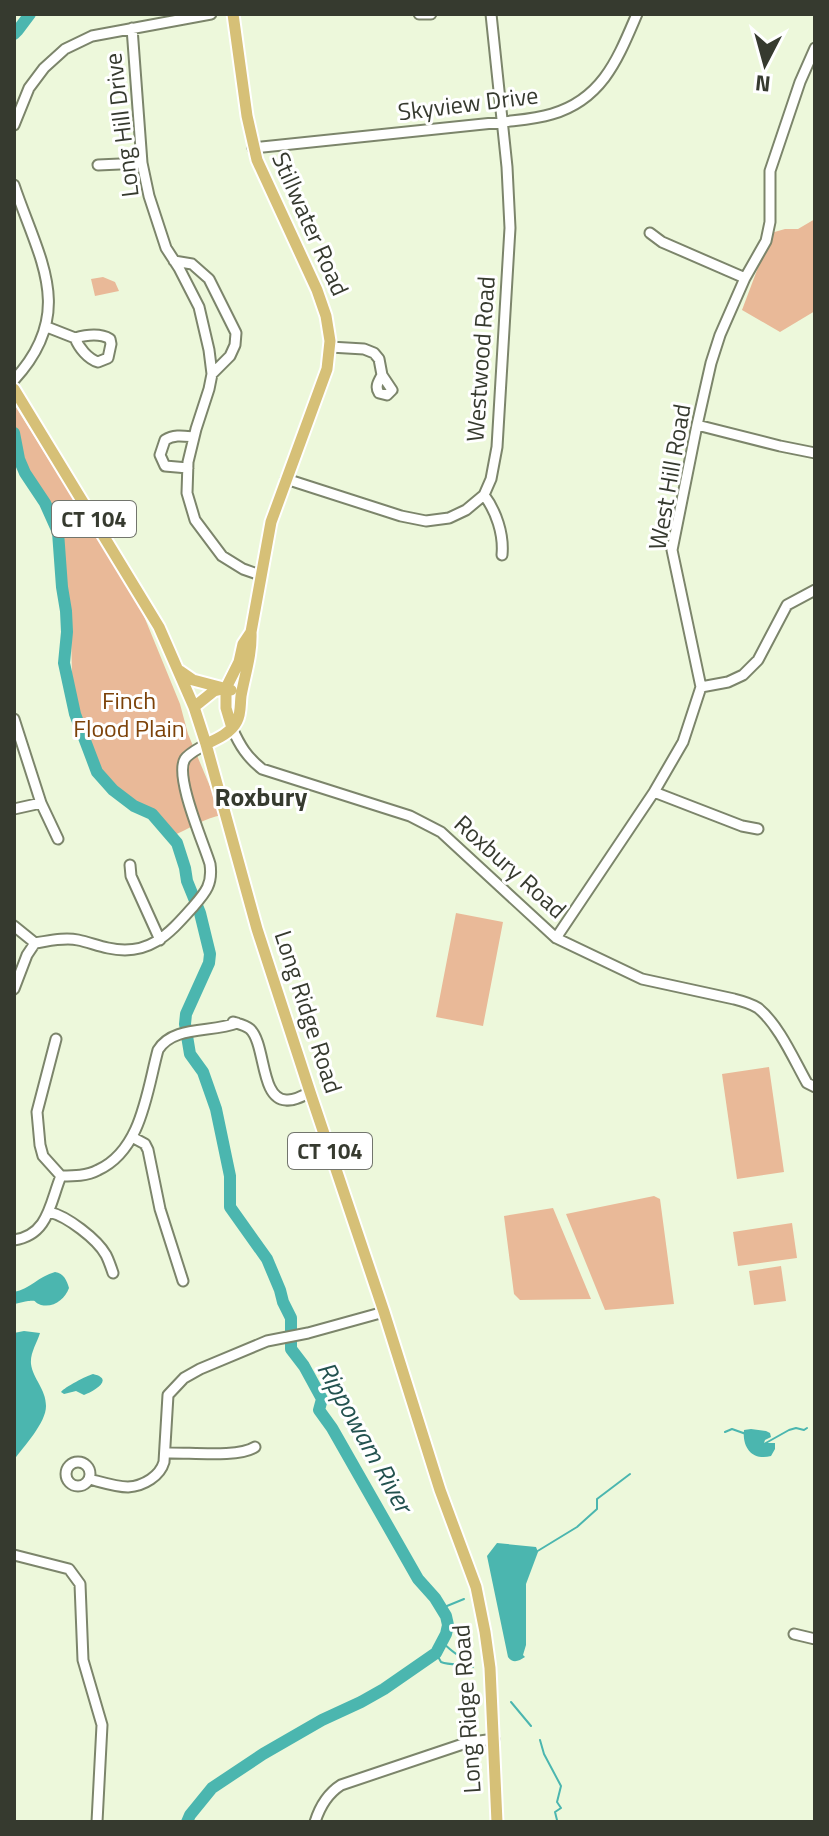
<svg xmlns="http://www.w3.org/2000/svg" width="829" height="1836" viewBox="0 0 829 1836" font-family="'Titillium Web',sans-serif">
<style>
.green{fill:#e9b998}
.water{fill:#4bb6af}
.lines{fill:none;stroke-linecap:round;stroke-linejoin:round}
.stream{stroke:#4bb6af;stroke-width:2}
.river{stroke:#4bb6af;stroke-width:12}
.minor-casing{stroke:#7c856b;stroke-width:13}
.major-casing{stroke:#fff;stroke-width:15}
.minor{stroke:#fff;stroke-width:9}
.major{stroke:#d6c077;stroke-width:11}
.labels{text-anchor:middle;stroke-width:6;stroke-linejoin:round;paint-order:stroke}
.shield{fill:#fff;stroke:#72756d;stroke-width:2}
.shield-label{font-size:22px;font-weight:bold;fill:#363a2f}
.street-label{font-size:24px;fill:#363a2f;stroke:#fff}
.park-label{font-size:24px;fill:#7c4209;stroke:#fff}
.neighbourhood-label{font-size:26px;font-weight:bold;fill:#363a2f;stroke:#fff}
.water-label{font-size:26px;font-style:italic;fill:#23524f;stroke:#fff}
</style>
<rect width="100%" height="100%" fill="#edf8db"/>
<path class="green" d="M815,219V311L780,332L742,310L771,233L785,229H798Z
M103,277L115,282L119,291L95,296L91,279Z
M14,404L139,604L180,704L188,734L222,815C205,818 189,829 172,836L122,798L106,777L79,734L72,674L71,635L62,540C53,518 36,501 26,480C13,454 14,432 14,404Z
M456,913L503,922L483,1026L436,1017Z
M769,1067L784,1172L737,1179L722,1074Z
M654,1196L660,1199L674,1304L605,1310L566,1214Z
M553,1208L591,1299L520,1300L514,1294L504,1216Z
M792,1223L797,1258L738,1266L733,1232Z
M781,1266L786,1301L754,1305L749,1271Z"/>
<path class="water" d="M55,1272C64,1273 67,1281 69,1288C65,1299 54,1308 41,1305C32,1302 39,1300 28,1301C26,1301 16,1304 14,1304V1292C30,1289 39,1276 55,1272Z
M24,1331L40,1333C37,1343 30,1353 31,1364C33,1379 46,1389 46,1406C46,1423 24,1446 14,1460V1333Z
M93,1374C115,1379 94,1391 84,1395L76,1391L64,1394L61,1392C65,1387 86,1376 93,1374Z
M751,1429L766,1431L770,1433L771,1437L765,1440L764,1443H775V1449L771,1456C753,1461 742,1448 744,1430Z
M497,1543L536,1547L538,1552L526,1584V1645L523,1655L525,1657C519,1661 513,1664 508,1657L487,1556Z"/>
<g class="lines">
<path class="stream" d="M725,1432L732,1429L746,1434
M762,1443L764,1444L789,1430L796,1428L804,1430L807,1428
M536,1552L577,1527L597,1509V1499L630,1474
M442,1608L464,1599
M443,1643C451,1650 459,1659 471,1658L473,1666
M436,1653L441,1662C452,1666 462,1663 473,1667
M511,1702L531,1726
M540,1740L544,1754L561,1786L557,1802L561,1808L555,1812L557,1820"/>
<path class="river" d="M14,34L18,30L30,14
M14,433L19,459L25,473L45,503L58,532L62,587L66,611L67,632L64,663L75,714L89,751L97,772L113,790L134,806L152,814L177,843L185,868L187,881L200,913L210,954L209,963L186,1014L185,1024L190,1054L203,1072L216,1109L230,1176V1207L267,1259L280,1290L283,1302L291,1318V1349L304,1366L322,1399L319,1410L332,1428L418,1579L435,1598L446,1616L448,1625L446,1634L436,1653L384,1689L361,1702L322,1720L263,1754L212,1788L190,1815L187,1822"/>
<defs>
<path id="minor" d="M419,14H431
M132,28L142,163L149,196L166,248L179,268L199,307L209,350L212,374L209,389L196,429L188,462L187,493L195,520L222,556L243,569L260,575
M14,125L29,88L44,68L65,49L92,36L211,14
M253,148L503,122C519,120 536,119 552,114C603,99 618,58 637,14
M98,165L142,163
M14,185C39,259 77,312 14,380
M650,233L662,242L745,278
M174,261L192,264L209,279L236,333L235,345L230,356L212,374
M47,327L75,338C79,348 88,359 98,362L108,358L111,344L110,339C100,333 86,335 75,338
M330,347L364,349L374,353L379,359L382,375L392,390L387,395L379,393C375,387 378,382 382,375
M697,425L780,446L815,453
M188,468L165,466L160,455L165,440C174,434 184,436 194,437
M286,479L401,516L426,521L449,518L466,510L484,495L491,479L497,447L510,228L507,167L491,14
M484,495C496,511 504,534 502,555
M701,687L728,682L743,675L758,660L787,605L815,590
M14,719L41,803L58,839
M232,728C240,746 247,757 262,769L410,816L441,832L556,938L642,979L734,999C742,1001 750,1003 758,1008C779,1025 794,1060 807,1083L815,1087
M654,792L742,826L758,829
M14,809L41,803
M130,865L131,876L160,940
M14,926L35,943
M556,938L654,792L683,742L701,687L672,550L697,425L711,363L720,335L745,278L766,241L770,222V171L800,82L815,48
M14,989L27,955L35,943C49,941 64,937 78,940C88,942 98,946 108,948C148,957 168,935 192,908C205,893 213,885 210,864C204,844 174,776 185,759C189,753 200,748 206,744
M233,1022C239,1024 245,1025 250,1029C266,1044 260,1099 286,1100C294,1101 303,1096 310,1092
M56,1039L37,1112L40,1145L43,1156L61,1176
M132,1137L145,1144L148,1150L160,1209L183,1281
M49,1212C67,1216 97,1239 106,1255C109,1261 111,1267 113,1273
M14,1240C49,1235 50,1202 61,1176C74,1176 87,1176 98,1170C142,1150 147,1090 158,1050C173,1025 212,1033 237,1023
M165,1453C188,1452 238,1458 255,1447
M66 1474a12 12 0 1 1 24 0a12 12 0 1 1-24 0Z
M89,1479C101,1482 116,1487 128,1487C144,1486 160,1476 164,1462L168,1395L184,1378L200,1369L267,1341L308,1333L384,1312
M14,1555L69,1569L80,1584L83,1660L102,1725L97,1822
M794,1634L815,1639
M315,1822C320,1806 327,1794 341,1785L466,1743L494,1739"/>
<path id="major" d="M14,389L159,627L194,707L206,744L257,929L310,1092L384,1312L440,1490L476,1587L485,1632L490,1668L497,1822
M180,671L193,680L231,690
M194,707L214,691L226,688
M232,728L226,708V688L239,662L243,644L251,632
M206,744C217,739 231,733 237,721C241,714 240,704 241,696C245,674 252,654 251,632L271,522L327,369L330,341L326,316L317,290L257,160L247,116L233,14"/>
</defs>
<use href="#minor" class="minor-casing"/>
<use href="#major" class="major-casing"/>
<use href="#minor" class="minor"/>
<use href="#major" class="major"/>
</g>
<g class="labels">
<g class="shield">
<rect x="52" y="501" width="84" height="36" rx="6"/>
<rect x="288" y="1133" width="84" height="36" rx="6"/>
</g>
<g class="shield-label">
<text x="94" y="527">CT 104</text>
<text x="330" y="1159">CT 104</text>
</g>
<g class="street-label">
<text transform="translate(468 104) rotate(-7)" y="8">Skyview Drive</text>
<text transform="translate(122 125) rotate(-97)" y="8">Long Hill Drive</text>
<text transform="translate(310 224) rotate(66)" y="8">Stillwater Road</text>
<text transform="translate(481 359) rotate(-86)" y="8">Westwood Road</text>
<text transform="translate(670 477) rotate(-80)" y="8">West Hill Road</text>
<text transform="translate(510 867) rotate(42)" y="8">Roxbury Road</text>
<text transform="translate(308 1012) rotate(72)" y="8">Long Ridge Road</text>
<text transform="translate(467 1709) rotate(-94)" y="8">Long Ridge Road</text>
</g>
<g class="park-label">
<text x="129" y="709">Finch<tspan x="129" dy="28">Flood Plain</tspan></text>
</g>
<g class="neighbourhood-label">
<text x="261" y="806">Roxbury</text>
</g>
<g class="water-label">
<text transform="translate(365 1437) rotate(61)" y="9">Rippowam River</text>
</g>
</g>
<rect width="829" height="1836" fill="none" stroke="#363a2f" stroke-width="32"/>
<g transform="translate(765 64) rotate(186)" stroke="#ffffff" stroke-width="6" paint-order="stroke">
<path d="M0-6L14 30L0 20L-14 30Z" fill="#363a2f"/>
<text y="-12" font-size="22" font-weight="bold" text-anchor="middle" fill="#363a2f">N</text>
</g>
</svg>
